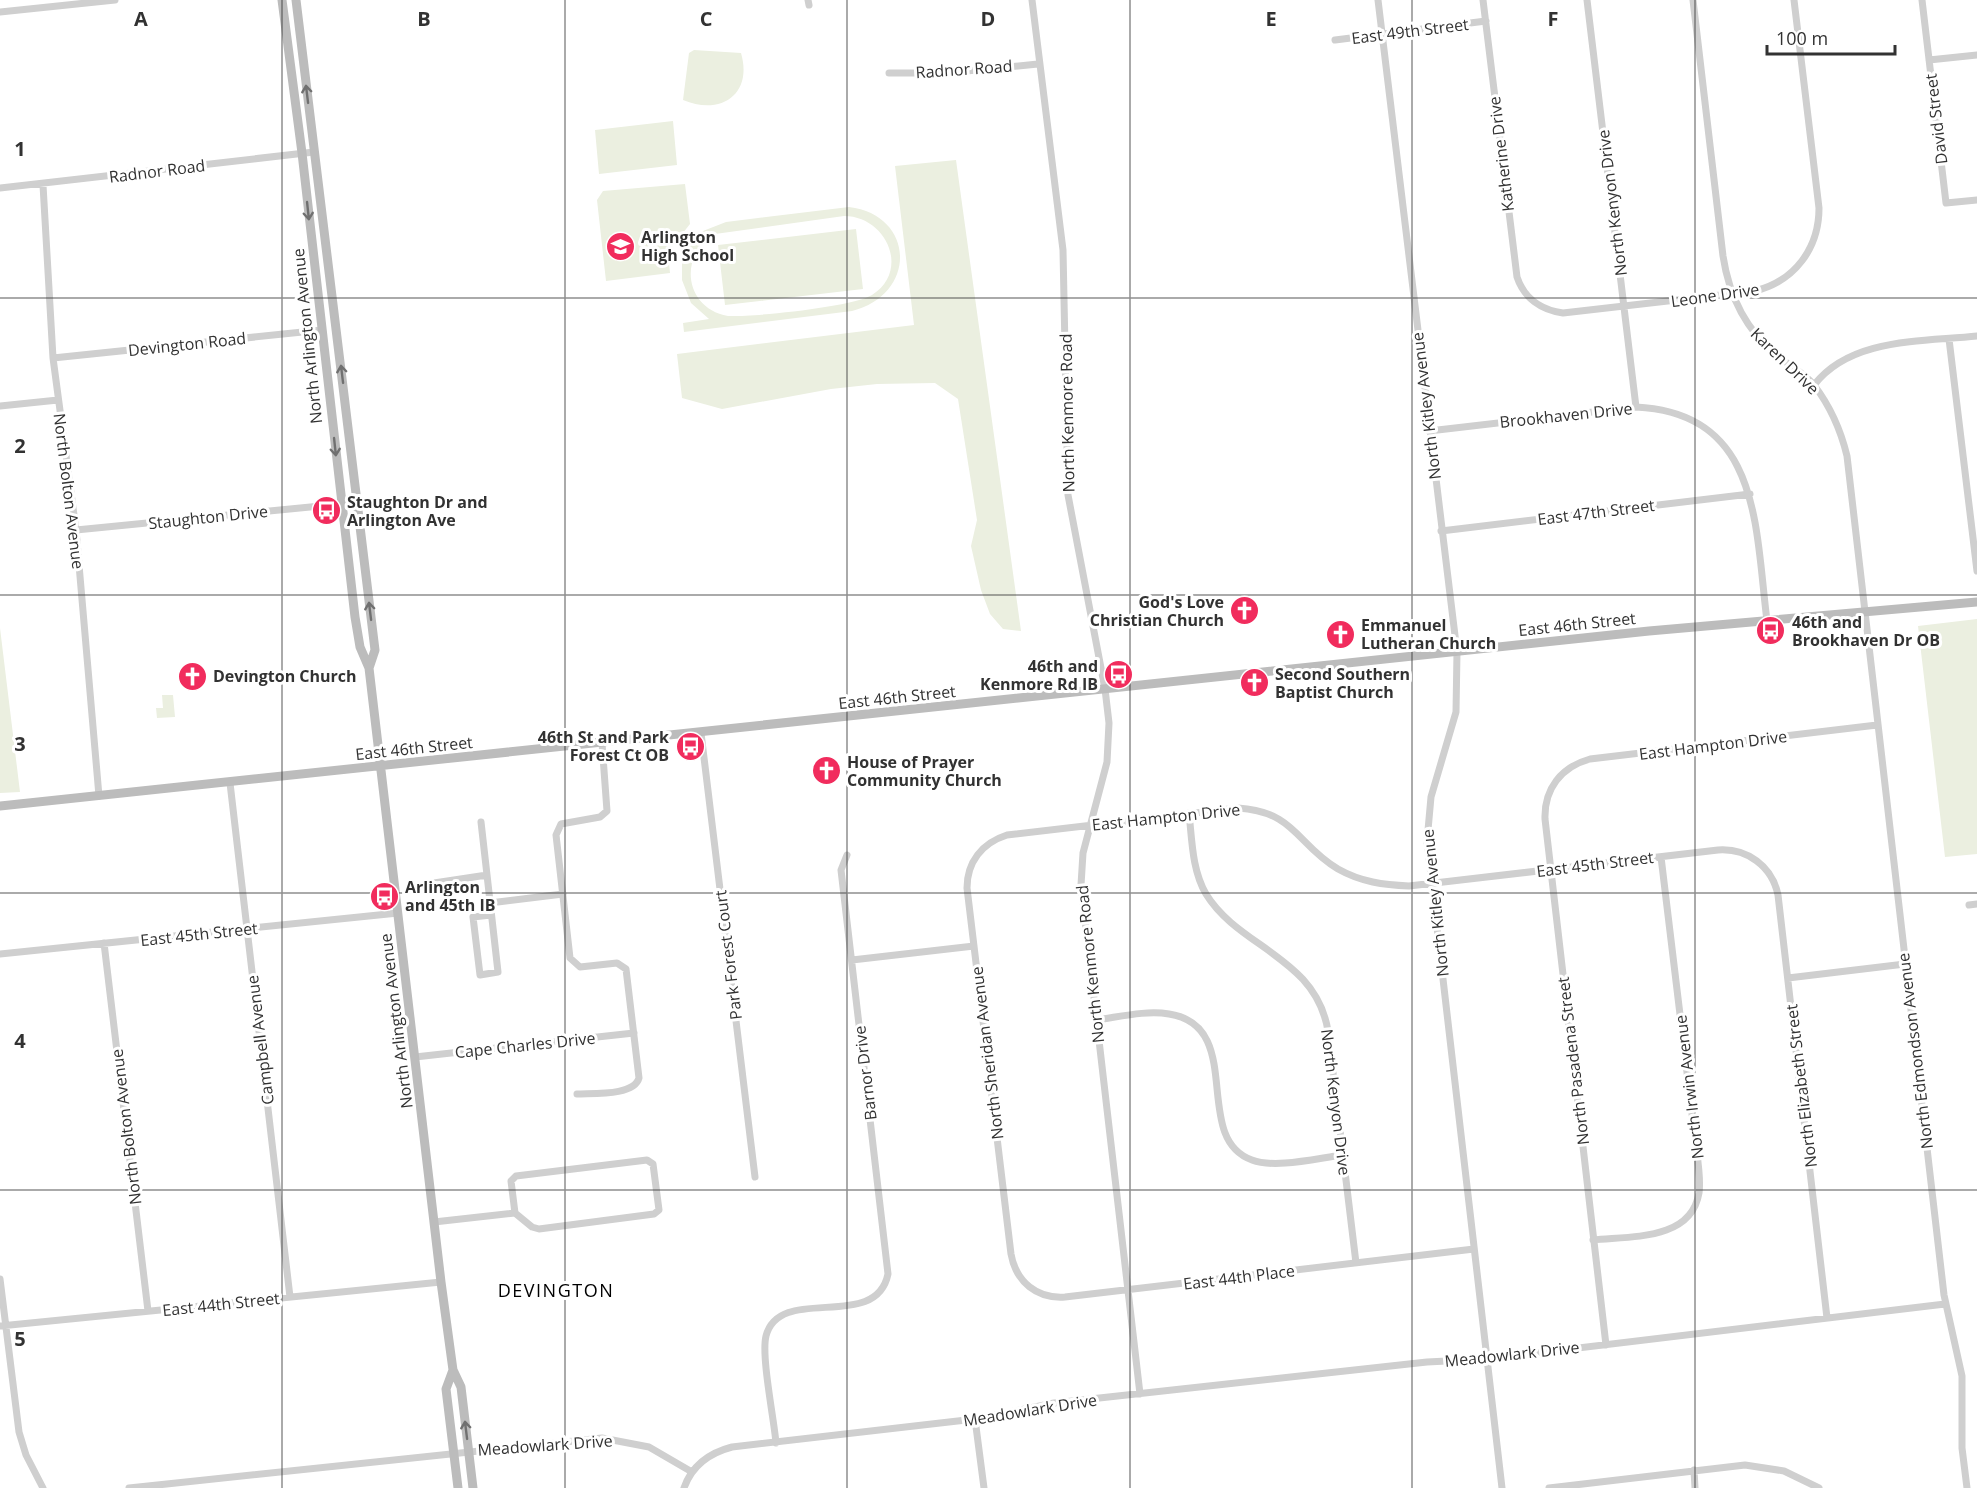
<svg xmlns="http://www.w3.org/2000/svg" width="1977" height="1488" viewBox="0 0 1977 1488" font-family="'Open Sans',sans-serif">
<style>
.green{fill:#ebefe0;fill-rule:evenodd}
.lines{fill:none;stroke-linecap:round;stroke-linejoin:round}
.minor{stroke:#cfcfcf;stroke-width:7}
.secondary{stroke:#bcbcbc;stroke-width:9}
.oneway{stroke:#707070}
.grid{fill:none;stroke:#323232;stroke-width:1.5;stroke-opacity:0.55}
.labels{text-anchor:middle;stroke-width:6;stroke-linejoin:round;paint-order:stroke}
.street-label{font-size:16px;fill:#323232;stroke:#fff}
.poi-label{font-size:16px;font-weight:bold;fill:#323232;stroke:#fff;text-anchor:start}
.neighbourhood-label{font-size:18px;letter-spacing:1.5px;fill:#000;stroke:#fff}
.grid-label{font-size:20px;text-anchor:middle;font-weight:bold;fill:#323232;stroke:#fff;stroke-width:6;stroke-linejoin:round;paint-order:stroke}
</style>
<rect width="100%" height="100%" fill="#fff"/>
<path class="green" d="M694,50L741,53C753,94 721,116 683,100L689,53Z
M673,121L677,165L599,174L595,130Z
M956,160L1021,631L1003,629L990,614L981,590L971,546L977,520L958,399L935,383L877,384L831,389L722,409L682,398L677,354L914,325L895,166Z
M685,184L690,224L668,252L670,273L606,281L597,200L603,191Z
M849,207C915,215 918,294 852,311L684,332L683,323L709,319L691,303L682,280V264L687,248L703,231L726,222ZM844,216C886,216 911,270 872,295C853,307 753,317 728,316C684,308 678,255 715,234Z
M856,229L863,289L725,305L718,245Z
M1977,619V854L1945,857L1918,626Z
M0,628L20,792L0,793Z
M162,695H173L175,717L157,718L156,708H163Z"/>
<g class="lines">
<path class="minor" d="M808,0L809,5
M1032,0L1063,250L1068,495L1105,689L1109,723L1107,762L1083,853L1081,885L1140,1394
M1378,0L1457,652L1456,712L1431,797L1427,841L1502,1488
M1483,0L1517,277C1524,298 1541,310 1563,313L1755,291C1795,281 1819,248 1819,208L1794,0
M1587,0L1636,407
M1693,0L1723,256C1729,296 1746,330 1777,356C1789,365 1804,373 1814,385C1830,406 1841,431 1847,456L1944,1295L1962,1376V1448L1967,1488
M1922,0L1946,203L1977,200
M0,12L115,0
M1335,40L1486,21
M1929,60L1977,55
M889,73H946L1038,64
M43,185L53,358L76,530L99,796
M0,188L314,152
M1949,339L1977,571
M53,358L322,330
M1814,385C1851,337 1923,342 1977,336
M0,406L58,400
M1429,431L1636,407C1761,413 1755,527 1767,621
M76,530L341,504
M1441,531L1750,494
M701,733L755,1177
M230,783L290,1297
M1189,813C1192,840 1192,870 1206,894C1239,948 1316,957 1328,1031L1356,1263
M481,822L498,972L480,975L473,917L491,915
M434,883L487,875
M490,903L563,894
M1969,905L1977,904
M104,943L148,1311
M0,954L398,913
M852,960L974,946
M1788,978L1905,964
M1096,1020C1119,1017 1146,1010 1169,1014C1247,1026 1190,1138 1252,1160C1275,1169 1318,1158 1343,1155
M415,1057L634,1033
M577,1094C593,1093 634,1096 639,1078L626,969L617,963L580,967L570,958L556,835L561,824L600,817L607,811L602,743
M647,1160L653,1164L659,1210L654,1214L539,1229L532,1227L515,1213L511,1181L516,1176Z
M434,1222L515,1213
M1593,1240C1630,1236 1691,1241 1699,1193C1701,1179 1698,1162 1696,1147L1661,857
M1474,1249L1065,1297C1037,1299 1016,1282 1011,1254L967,888C967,862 982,843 1007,835L1238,808C1296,812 1296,844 1338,869C1361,882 1384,885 1409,886L1718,850C1747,848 1772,866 1778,895L1827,1318
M0,1279L19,1432L26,1455L43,1488
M0,1326L441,1282
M1606,1345L1545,819C1544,789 1561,767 1590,759L1877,725
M975,1419L984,1488
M776,1443C774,1419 761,1356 766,1336C780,1283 876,1333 888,1274L841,870L847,855
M1694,1470L1695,1488
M129,1488L602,1438L649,1447L692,1472
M684,1488C692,1465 709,1453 732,1447L975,1419L1054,1403L1427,1362L1487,1359L1945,1304
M1549,1488L1745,1465L1784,1471L1819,1488"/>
<path class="secondary" d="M282,0L302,153L355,617L360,647L369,668L441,1282L453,1370L461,1387L473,1488
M296,0L375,650L369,668
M0,806L1649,631L1977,602
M453,1370L446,1389L458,1488"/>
</g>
<defs><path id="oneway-shaft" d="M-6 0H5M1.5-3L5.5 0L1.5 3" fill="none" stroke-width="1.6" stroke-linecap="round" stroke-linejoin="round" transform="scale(1.5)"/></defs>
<g class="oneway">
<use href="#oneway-shaft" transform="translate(307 94) rotate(-97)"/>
<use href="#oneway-shaft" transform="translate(308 211) rotate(84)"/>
<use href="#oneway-shaft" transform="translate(342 374) rotate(-97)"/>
<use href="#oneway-shaft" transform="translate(335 447) rotate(84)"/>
<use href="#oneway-shaft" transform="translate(370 611) rotate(-97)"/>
<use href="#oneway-shaft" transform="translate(466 1430) rotate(-97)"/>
</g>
<path class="grid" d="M282,0V1488M565,0V1488M847,0V1488M1130,0V1488M1412,0V1488M1695,0V1488M0,298H1977M0,595H1977M0,893H1977M0,1190H1977"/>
<defs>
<symbol id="school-disc" viewBox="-11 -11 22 22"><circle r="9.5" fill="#f12c5d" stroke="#fff"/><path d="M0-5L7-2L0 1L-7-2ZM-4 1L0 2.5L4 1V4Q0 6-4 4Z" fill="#fff"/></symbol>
<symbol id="bus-disc" viewBox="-11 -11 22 22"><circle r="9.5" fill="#f12c5d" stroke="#fff"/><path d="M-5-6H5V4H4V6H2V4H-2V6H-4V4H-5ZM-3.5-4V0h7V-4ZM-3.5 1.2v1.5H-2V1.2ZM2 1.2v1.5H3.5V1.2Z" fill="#fff"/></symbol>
<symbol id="church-disc" viewBox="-11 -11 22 22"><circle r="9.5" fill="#f12c5d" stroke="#fff"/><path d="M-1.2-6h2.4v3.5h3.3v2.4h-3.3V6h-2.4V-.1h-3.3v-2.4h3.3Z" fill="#fff"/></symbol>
</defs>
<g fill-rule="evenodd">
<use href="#school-disc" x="604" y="230" width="33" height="33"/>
<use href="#bus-disc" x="310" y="494" width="33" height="33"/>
<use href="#church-disc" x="1228" y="594" width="33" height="33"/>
<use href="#bus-disc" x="1754" y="614" width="33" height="33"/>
<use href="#church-disc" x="1324" y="618" width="33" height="33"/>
<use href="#bus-disc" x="1102" y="658" width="33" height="33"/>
<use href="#church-disc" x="176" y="660" width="33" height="33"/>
<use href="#church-disc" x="1238" y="666" width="33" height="33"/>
<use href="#bus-disc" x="674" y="730" width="33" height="33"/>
<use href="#church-disc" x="810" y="754" width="33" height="33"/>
<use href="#bus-disc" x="368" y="880" width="33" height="33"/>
</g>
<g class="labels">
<g class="street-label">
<text transform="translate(1410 31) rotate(-7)" y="6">East 49th Street</text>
<text transform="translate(964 69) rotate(-4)" y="6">Radnor Road</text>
<text transform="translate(1936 119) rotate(-97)" y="6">David Street</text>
<text transform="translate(1501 154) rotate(-97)" y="6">Katherine Drive</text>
<text transform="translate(157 171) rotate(-7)" y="6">Radnor Road</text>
<text transform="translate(1612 203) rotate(-97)" y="6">North Kenyon Drive</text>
<text transform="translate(1715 295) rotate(-8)" y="6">Leone Drive</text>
<text transform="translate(307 336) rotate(-96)" y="6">North Arlington Avenue</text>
<text transform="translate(187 344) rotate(-6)" y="6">Devington Road</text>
<text transform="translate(1785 361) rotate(44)" y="6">Karen Drive</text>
<text transform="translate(1426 406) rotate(-97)" y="6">North Kitley Avenue</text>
<text transform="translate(1067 413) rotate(-91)" y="6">North Kenmore Road</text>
<text transform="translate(1566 415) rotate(-6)" y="6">Brookhaven Drive</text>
<text transform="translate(69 491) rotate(83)" y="6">North Bolton Avenue</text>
<text transform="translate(1596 512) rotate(-7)" y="6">East 47th Street</text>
<text transform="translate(208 517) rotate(-6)" y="6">Staughton Drive</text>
<text transform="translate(1577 624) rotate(-6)" y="6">East 46th Street</text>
<text transform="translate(897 697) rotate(-6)" y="6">East 46th Street</text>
<text transform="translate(1713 745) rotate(-7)" y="6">East Hampton Drive</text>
<text transform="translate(414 748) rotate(-6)" y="6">East 46th Street</text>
<text transform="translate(1166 817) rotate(-6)" y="6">East Hampton Drive</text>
<text transform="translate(1595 864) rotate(-7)" y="6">East 45th Street</text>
<text transform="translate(1435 903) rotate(-96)" y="6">North Kitley Avenue</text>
<text transform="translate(199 934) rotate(-6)" y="6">East 45th Street</text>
<text transform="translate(728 955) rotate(-97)" y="6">Park Forest Court</text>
<text transform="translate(1090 964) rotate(-96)" y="6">North Kenmore Road</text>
<text transform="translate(396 1021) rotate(-97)" y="6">North Arlington Avenue</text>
<text transform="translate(260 1040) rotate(-97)" y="6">Campbell Avenue</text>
<text transform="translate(525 1045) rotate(-6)" y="6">Cape Charles Drive</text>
<text transform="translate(1915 1051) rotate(-97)" y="6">North Edmondson Avenue</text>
<text transform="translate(987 1053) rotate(-97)" y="6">North Sheridan Avenue</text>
<text transform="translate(1573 1061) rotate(-97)" y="6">North Pasadena Street</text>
<text transform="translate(865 1073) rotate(-97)" y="6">Barnor Drive</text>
<text transform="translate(1801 1086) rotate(-97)" y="6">North Elizabeth Street</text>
<text transform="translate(1689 1087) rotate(-97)" y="6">North Irwin Avenue</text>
<text transform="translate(1336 1102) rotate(83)" y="6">North Kenyon Drive</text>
<text transform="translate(126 1127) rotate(-97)" y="6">North Bolton Avenue</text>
<text transform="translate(1239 1277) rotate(-7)" y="6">East 44th Place</text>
<text transform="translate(221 1304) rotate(-6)" y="6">East 44th Street</text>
<text transform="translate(1512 1354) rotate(-6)" y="6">Meadowlark Drive</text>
<text transform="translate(1030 1410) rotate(-9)" y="6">Meadowlark Drive</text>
<text transform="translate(545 1445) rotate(-4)" y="6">Meadowlark Drive</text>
</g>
<g class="poi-label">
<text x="641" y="243">Arlington<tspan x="641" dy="18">High School</tspan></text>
<text x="347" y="508">Staughton Dr and<tspan x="347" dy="18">Arlington Ave</tspan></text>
<text x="1224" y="608" text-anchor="end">God's Love<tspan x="1224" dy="18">Christian Church</tspan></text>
<text x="1792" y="628">46th and<tspan x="1792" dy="18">Brookhaven Dr OB</tspan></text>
<text x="1361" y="631">Emmanuel<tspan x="1361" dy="18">Lutheran Church</tspan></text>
<text x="1098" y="672" text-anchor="end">46th and<tspan x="1098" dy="18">Kenmore Rd IB</tspan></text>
<text x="1275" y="680">Second Southern<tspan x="1275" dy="18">Baptist Church</tspan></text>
<text x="213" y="682">Devington Church</text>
<text x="669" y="743" text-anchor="end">46th St and Park<tspan x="669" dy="18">Forest Ct OB</tspan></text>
<text x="847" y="768">House of Prayer<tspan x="847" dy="18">Community Church</tspan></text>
<text x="405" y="893">Arlington<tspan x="405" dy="18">and 45th IB</tspan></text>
</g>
<g class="neighbourhood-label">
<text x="556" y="1297">DEVINGTON</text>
</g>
</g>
<g class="grid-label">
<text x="141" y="26">A</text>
<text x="424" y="26">B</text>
<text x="706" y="26">C</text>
<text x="988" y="26">D</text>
<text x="1271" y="26">E</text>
<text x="1553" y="26">F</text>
<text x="20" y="156">1</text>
<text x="20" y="453">2</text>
<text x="20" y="751">3</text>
<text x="20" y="1048">4</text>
<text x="20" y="1346">5</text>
</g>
<path d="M1767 45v9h128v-9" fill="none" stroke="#323232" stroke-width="3"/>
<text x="1776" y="45" font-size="18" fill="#323232" stroke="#ffffff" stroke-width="4.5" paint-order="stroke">100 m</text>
</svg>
